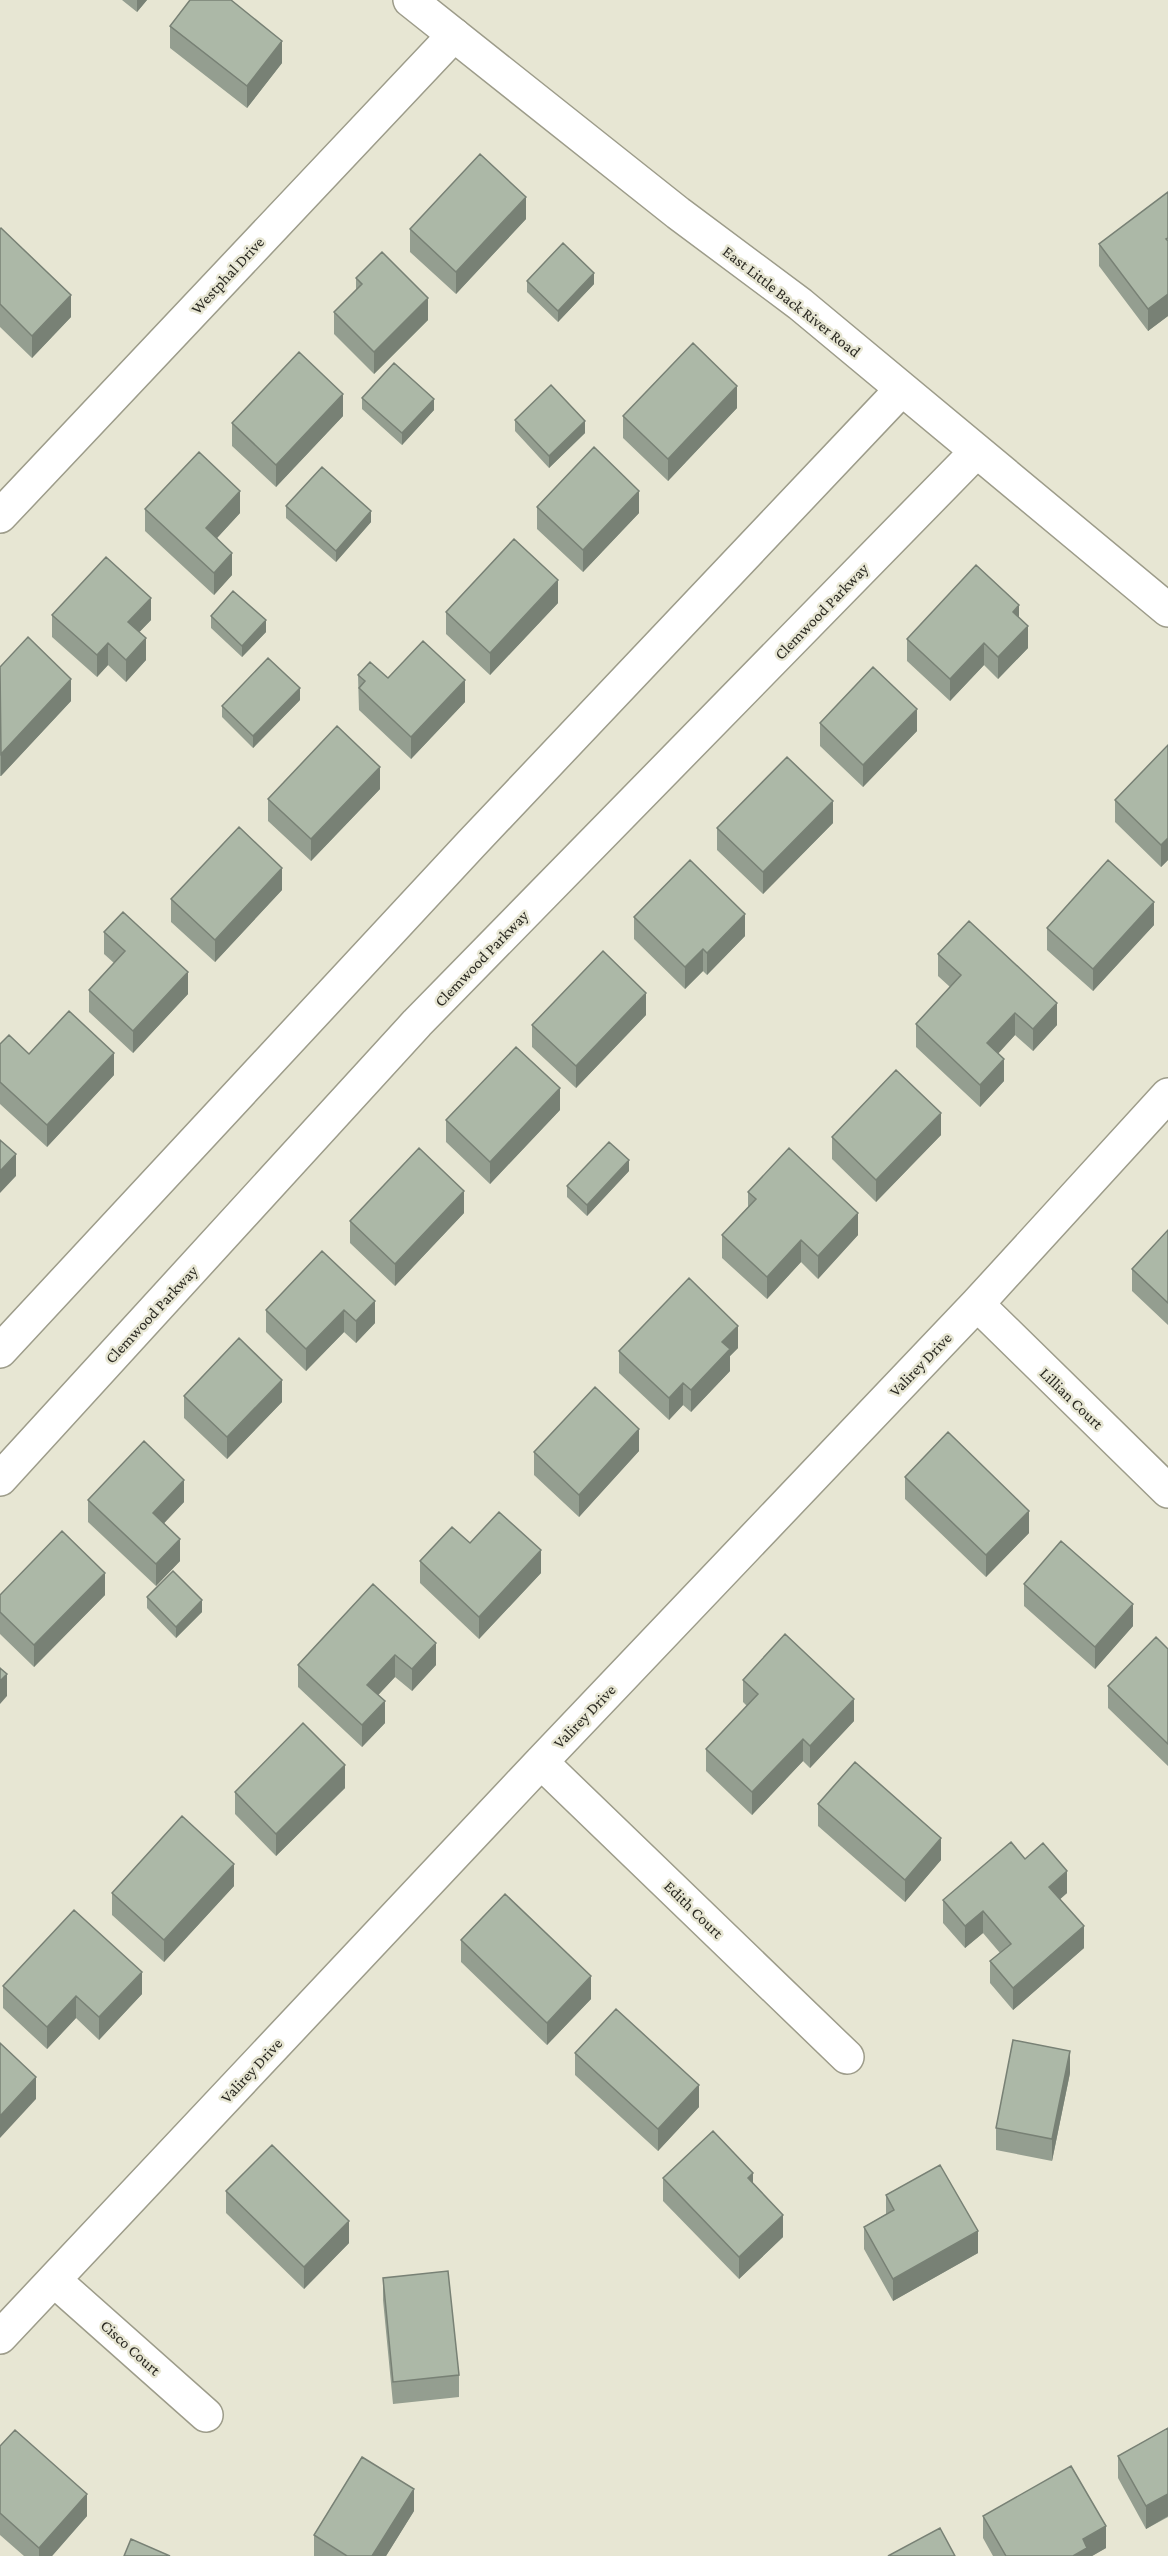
<svg xmlns="http://www.w3.org/2000/svg" width="1168" height="2556" viewBox="0 0 1168 2556" font-family="'Crimson Pro',serif">
<style>
.lines{fill:none;stroke-linecap:round;stroke-linejoin:round}
.street-casing{stroke:#9d9c8a;stroke-width:36}
.secondary-casing{stroke:#9d9c8a;stroke-width:36}
.street{stroke:#fff;stroke-width:33}
.secondary{stroke:#fff;stroke-width:33}
.wall{fill:#949e90}
.shaded-wall{fill:#788175}
.building{fill:#acb8a7;stroke:#788175;stroke-width:1.5}
.labels{text-anchor:middle;stroke-width:5;stroke-linejoin:round;paint-order:stroke}
.street-label{font-size:16px;fill:#2a2922;stroke:#e7e6d3}
</style>
<rect width="100%" height="100%" fill="#e7e6d3"/>
<g class="lines">
<defs>
<path id="street" d="M0,516L454,35
M977,1304L1168,1491
M541,1762L847,2057
M54,2280L206,2415
M0,2337L541,1762L977,1304L1168,1095"/>
<path id="secondary" d="M410,0L678,213L800,304L1168,610
M0,1351L472,843L902,389
M0,1479L417,1023L977,451"/>
</defs>
<use href="#street" class="street-casing"/>
<use href="#secondary" class="secondary-casing"/>
<use href="#street" class="street"/>
<use href="#secondary" class="secondary"/>
</g>
<path class="wall" d="M122,0H147L137,12Z
M170,26L282,63L247,108L170,48Z
M1168,192V316L1148,331L1099,266V244Z
M526,219L456,294L410,252V229Z
M0,229L71,317L32,358L0,327Z
M356,278L428,320L374,374L334,334V312L356,290Z
M527,281L594,284L558,322L527,292Z
M362,398L434,410L402,445L362,409Z
M737,408L668,481L623,438V416Z
M343,416L276,487L232,446V423Z
M515,420L585,433L549,468L515,431Z
M286,506L371,522L336,562L286,518Z
M537,507L639,513L583,572L537,529Z
M145,509L240,513L217,538L232,575L214,595L145,531Z
M558,603L490,675L446,634V612Z
M52,615L151,620L139,632L146,660L126,682L108,665L97,677L52,637Z
M211,616L266,632L242,657L211,628Z
M1019,618L1028,648L998,679L984,665L950,701L907,661V639Z
M0,667L71,701L1,776H0Z
M358,675L388,678L465,702L411,759L359,710Z
M300,700L253,748L222,717V706Z
M820,723L917,731L863,787L820,746Z
M1168,745V860L1161,867L1115,822V800Z
M380,789L311,861L268,821V799Z
M833,823L763,894L717,850V828Z
M282,890L215,962L171,922V899Z
M634,917L745,936L707,975L703,971L685,989L634,939Z
M1154,925L1093,991L1047,950V928Z
M104,932L188,994L133,1053L89,1012V990L114,963L104,954Z
M938,954L1057,1025L1033,1051L1015,1035L998,1053L1004,1081L980,1107L916,1047V1024L950,987L938,976Z
M646,1015L576,1088L532,1047V1025Z
M0,1044L29,1054L114,1075L47,1147L0,1104Z
M560,1110L490,1184L446,1142V1120Z
M941,1135L876,1202L832,1159V1137Z
M629,1171L587,1216L567,1197V1186Z
M748,1192L858,1235L818,1279L801,1262L767,1299L722,1258V1235L748,1207Z
M464,1213L395,1286L350,1243V1221Z
M1168,1230V1325L1132,1291V1269Z
M322,1251L375,1323L356,1343L344,1332L306,1371L266,1332V1310Z
M738,1348L730,1356V1371L691,1412L683,1405L669,1420L619,1373V1351Z
M184,1396L282,1402L227,1459L184,1418Z
M639,1451L579,1517L534,1475V1452Z
M905,1477L1029,1533L986,1577L905,1499Z
M88,1500L184,1502L164,1523L180,1561L156,1586L88,1522Z
M470,1543L541,1573L479,1639L420,1583V1561Z
M373,1584L436,1665L412,1691L395,1677L378,1695L385,1723L362,1747L298,1687V1665Z
M1024,1584L1133,1626L1095,1669L1024,1606Z
M0,1595H105L34,1667L0,1634Z
M147,1597L202,1612L176,1638L147,1608Z
M1168,1649V1766L1108,1708V1686Z
M743,1680L854,1721L810,1768L803,1761L752,1815L706,1771V1749L747,1706L743,1702Z
M345,1788L276,1856L235,1814V1792Z
M818,1804L941,1860L905,1902L818,1826Z
M1025,1859L1067,1893L1060,1899L1084,1948L1013,2010L990,1983V1961L1000,1953L983,1933L965,1948L943,1923V1900Z
M234,1886L164,1962L112,1915V1893Z
M461,1940L591,1999L547,2045L461,1962Z
M3,1986L142,1994L99,2040L76,2018L47,2049L3,2008Z
M575,2053L699,2107L658,2151L575,2075Z
M1070,2073L1052,2161L996,2150V2128Z
M663,2178L753,2183L783,2237L739,2279L663,2201Z
M226,2191L349,2243L304,2289L226,2213Z
M886,2195L978,2253L893,2301L864,2249V2227L886,2214Z
M383,2278L459,2375V2397L393,2404L383,2300Z
M1168,2428V2517L1146,2529L1118,2478V2456Z
M0,2446L87,2516L52,2556H24L0,2535Z
M414,2511L386,2556H314V2535Z
M983,2516L1106,2548L1092,2556H993L983,2538Z"/>
<path class="shaded-wall" d="M137,0H147L137,12Z
M282,41V63L247,108V86Z
M526,197V219L456,294V272Z
M594,273V284L558,322V311Z
M1168,294V316L1148,331V309Z
M71,295V317L32,358V336Z
M428,298V320L374,374V352Z
M737,386V408L668,481V459Z
M343,394V416L276,487V465Z
M434,399V410L402,445V433Z
M585,421V433L549,468V456Z
M240,491V513L206,550V528Z
M639,491V513L583,572V550Z
M371,511V522L336,562V551Z
M232,553V575L214,595V573Z
M558,580V603L490,675V653Z
M151,598V620L128,644V622Z
M1019,605V627L1013,612Z
M266,620V632L242,657V646Z
M1028,626V648L998,679V657Z
M146,638V660L126,682V660Z
M108,643V665L97,677V655Z
M984,643V665L950,701V679Z
M71,679V701L1,776V754Z
M465,680V702L411,759V737Z
M300,688V700L253,748V736Z
M917,709V731L863,787V765Z
M380,767V789L311,861V839Z
M833,801V823L763,894V872Z
M1168,838V860L1161,867V845Z
M282,868V890L215,962V940Z
M1154,902V925L1093,991V969Z
M745,914V936L707,975V953Z
M703,949V971L685,989V967Z
M188,972V994L133,1053V1031Z
M646,993V1015L576,1088V1066Z
M1057,1003V1025L1033,1051V1029Z
M1015,1013V1035L987,1066V1043Z
M114,1053V1075L47,1147V1125Z
M1004,1059V1081L980,1107V1085Z
M560,1088V1110L490,1184V1162Z
M941,1113V1135L876,1202V1180Z
M16,1154V1176L0,1193V1171Z
M629,1160V1171L587,1216V1205Z
M464,1191V1213L395,1286V1264Z
M858,1213V1235L818,1279V1256Z
M801,1240V1262L767,1299V1277Z
M375,1301V1323L356,1343V1321Z
M344,1310V1332L306,1371V1349Z
M738,1326V1348L730,1356V1371L691,1412V1390L722,1342Z
M282,1380V1402L227,1459V1437Z
M683,1383V1405L669,1420V1398Z
M639,1429V1451L579,1517V1495Z
M184,1480V1502L153,1535V1513Z
M1029,1511V1533L986,1577V1555Z
M180,1539V1561L156,1586V1564Z
M541,1550V1573L479,1639V1617Z
M105,1573V1595L34,1667V1645Z
M202,1600V1612L176,1638V1627Z
M1133,1604V1626L1095,1669V1647Z
M436,1643V1665L412,1691V1669Z
M395,1655V1677L367,1707V1685Z
M7,1674V1696L0,1704V1681Z
M854,1699V1721L810,1768V1746Z
M385,1701V1723L362,1747V1725Z
M803,1739V1761L752,1815V1792Z
M345,1765V1788L276,1856V1834Z
M941,1838V1860L905,1902V1880Z
M234,1864V1886L164,1962V1940Z
M1067,1871V1893L1049,1909V1887Z
M983,1911V1933L965,1948V1926Z
M1084,1926V1948L1013,2010V1988Z
M142,1972V1994L99,2040V2017Z
M591,1976V1999L547,2045V2023Z
M76,1996V2018L47,2049V2027Z
M1070,2051V2073L1052,2161V2139Z
M36,2077V2099L0,2138V2116Z
M699,2085V2107L658,2151V2129Z
M753,2173V2195L748,2178Z
M783,2215V2237L739,2279V2257Z
M349,2221V2243L304,2289V2267Z
M978,2231V2253L893,2301V2279Z
M414,2489V2511L386,2556H372Z
M87,2494V2516L52,2556H39V2548Z
M1168,2494V2516L1146,2529V2506Z
M1106,2526V2548L1092,2556H1073L1083,2539Z"/>
<path class="building" d="M190,0H231L282,41L247,86L170,26Z
M480,154L526,197L456,272L410,229Z
M1168,192V238L1166,239L1168,241V294L1148,309L1099,244Z
M1,228L71,295L32,336L0,304V229Z
M563,243L594,273L558,311L527,281Z
M382,252L428,298L374,352L334,312L362,284L356,278Z
M693,343L737,386L668,459L623,416Z
M299,352L343,394L276,465L232,423Z
M394,363L434,399L402,433L362,398Z
M551,385L585,421L549,456L515,420Z
M594,447L639,491L583,550L537,507Z
M199,452L240,491L206,528L232,553L214,573L145,509Z
M322,467L371,511L336,551L286,506Z
M514,539L558,580L490,653L446,612Z
M106,557L151,598L128,622L146,638L126,660L108,643L97,655L52,615Z
M976,565L1019,605L1013,612L1028,626L998,657L984,643L950,679L907,639Z
M233,591L266,620L242,646L211,616Z
M28,637L71,679L1,754L0,667Z
M423,641L465,680L411,737L359,688L365,681L358,675L370,662L388,678Z
M268,658L300,688L253,736L222,706Z
M873,667L917,709L863,765L820,723Z
M337,726L380,767L311,839L268,799Z
M1168,745V838L1161,845L1115,800Z
M787,757L833,801L763,872L717,828Z
M239,827L282,868L215,940L171,899Z
M690,860L745,914L707,953L703,949L685,967L634,917Z
M1108,860L1154,902L1093,969L1047,928Z
M123,912L188,972L133,1031L89,990L125,951L104,932Z
M969,921L1057,1003L1033,1029L1015,1013L987,1043L1004,1059L980,1085L916,1024L961,975L938,954Z
M603,951L646,993L576,1066L532,1025Z
M69,1011L114,1053L47,1125L0,1082V1044L9,1035L29,1054Z
M516,1047L560,1088L490,1162L446,1120Z
M896,1070L941,1113L876,1180L832,1137Z
M0,1140L16,1154L0,1171Z
M609,1142L629,1160L587,1205L567,1186Z
M419,1148L464,1191L395,1264L350,1221Z
M789,1148L858,1213L818,1256L801,1240L767,1277L722,1235L756,1199L748,1192Z
M1168,1230V1303L1132,1269Z
M322,1251L375,1301L356,1321L344,1310L306,1349L266,1310Z
M689,1278L738,1326L722,1342L730,1349L691,1390L683,1383L669,1398L619,1351Z
M239,1338L282,1380L227,1437L184,1396Z
M595,1387L639,1429L579,1495L534,1452Z
M948,1432L1029,1511L986,1555L905,1477Z
M144,1441L184,1480L153,1513L180,1539L156,1564L88,1500Z
M499,1512L541,1550L479,1617L420,1561L452,1527L470,1543Z
M62,1531L105,1573L34,1645L0,1612V1595Z
M1061,1541L1133,1604L1095,1647L1024,1584Z
M173,1571L202,1600L176,1627L147,1597Z
M373,1584L436,1643L412,1669L395,1655L367,1685L385,1701L362,1725L298,1665Z
M785,1634L854,1699L810,1746L803,1739L752,1792L706,1749L758,1694L743,1680Z
M1156,1637L1168,1649V1744L1108,1686Z
M0,1668L7,1674L0,1681Z
M303,1723L345,1765L276,1834L235,1792Z
M855,1762L941,1838L905,1880L818,1804Z
M182,1816L234,1864L164,1940L112,1893Z
M1011,1842L1025,1859L1043,1843L1067,1871L1049,1887L1084,1926L1013,1988L990,1961L1011,1944L983,1911L965,1926L943,1900Z
M505,1894L591,1976L547,2023L461,1940Z
M74,1910L142,1972L99,2017L76,1996L47,2027L3,1986Z
M616,2009L699,2085L658,2129L575,2053Z
M1013,2040L1070,2051L1052,2139L996,2128Z
M0,2043L36,2077L0,2116Z
M713,2131L753,2173L748,2178L783,2215L739,2257L663,2178Z
M272,2145L349,2221L304,2267L226,2191Z
M940,2165L978,2231L893,2279L864,2227L894,2210L886,2195Z
M448,2271L459,2375L393,2382L383,2278Z
M1168,2428V2494L1146,2506L1118,2456Z
M15,2430L87,2494L39,2548L0,2513V2446Z
M362,2457L414,2489L372,2556H347L314,2535Z
M1071,2466L1106,2526L1083,2539L1087,2548L1073,2556H1006L983,2516Z
M940,2528L955,2556H888Z
M131,2539L170,2556H124Z"/>
<g class="labels">
<g class="street-label">
<text transform="translate(227 275) rotate(-47)" y="6">Westphal Drive</text>
<text transform="translate(792 301) rotate(38)" y="6">East Little Back River Road</text>
<text transform="translate(821 611) rotate(-46)" y="6">Clemwood Parkway</text>
<text transform="translate(481 958) rotate(-46)" y="6">Clemwood Parkway</text>
<text transform="translate(151 1314) rotate(-47)" y="6">Clemwood Parkway</text>
<text transform="translate(920 1364) rotate(-46)" y="6">Valirey Drive</text>
<text transform="translate(1072 1398) rotate(44)" y="6">Lillian Court</text>
<text transform="translate(584 1716) rotate(-46)" y="6">Valirey Drive</text>
<text transform="translate(694 1909) rotate(44)" y="6">Edith Court</text>
<text transform="translate(251 2070) rotate(-47)" y="6">Valirey Drive</text>
<text transform="translate(131 2347) rotate(42)" y="6">Cisco Court</text>
</g>
</g>
</svg>
